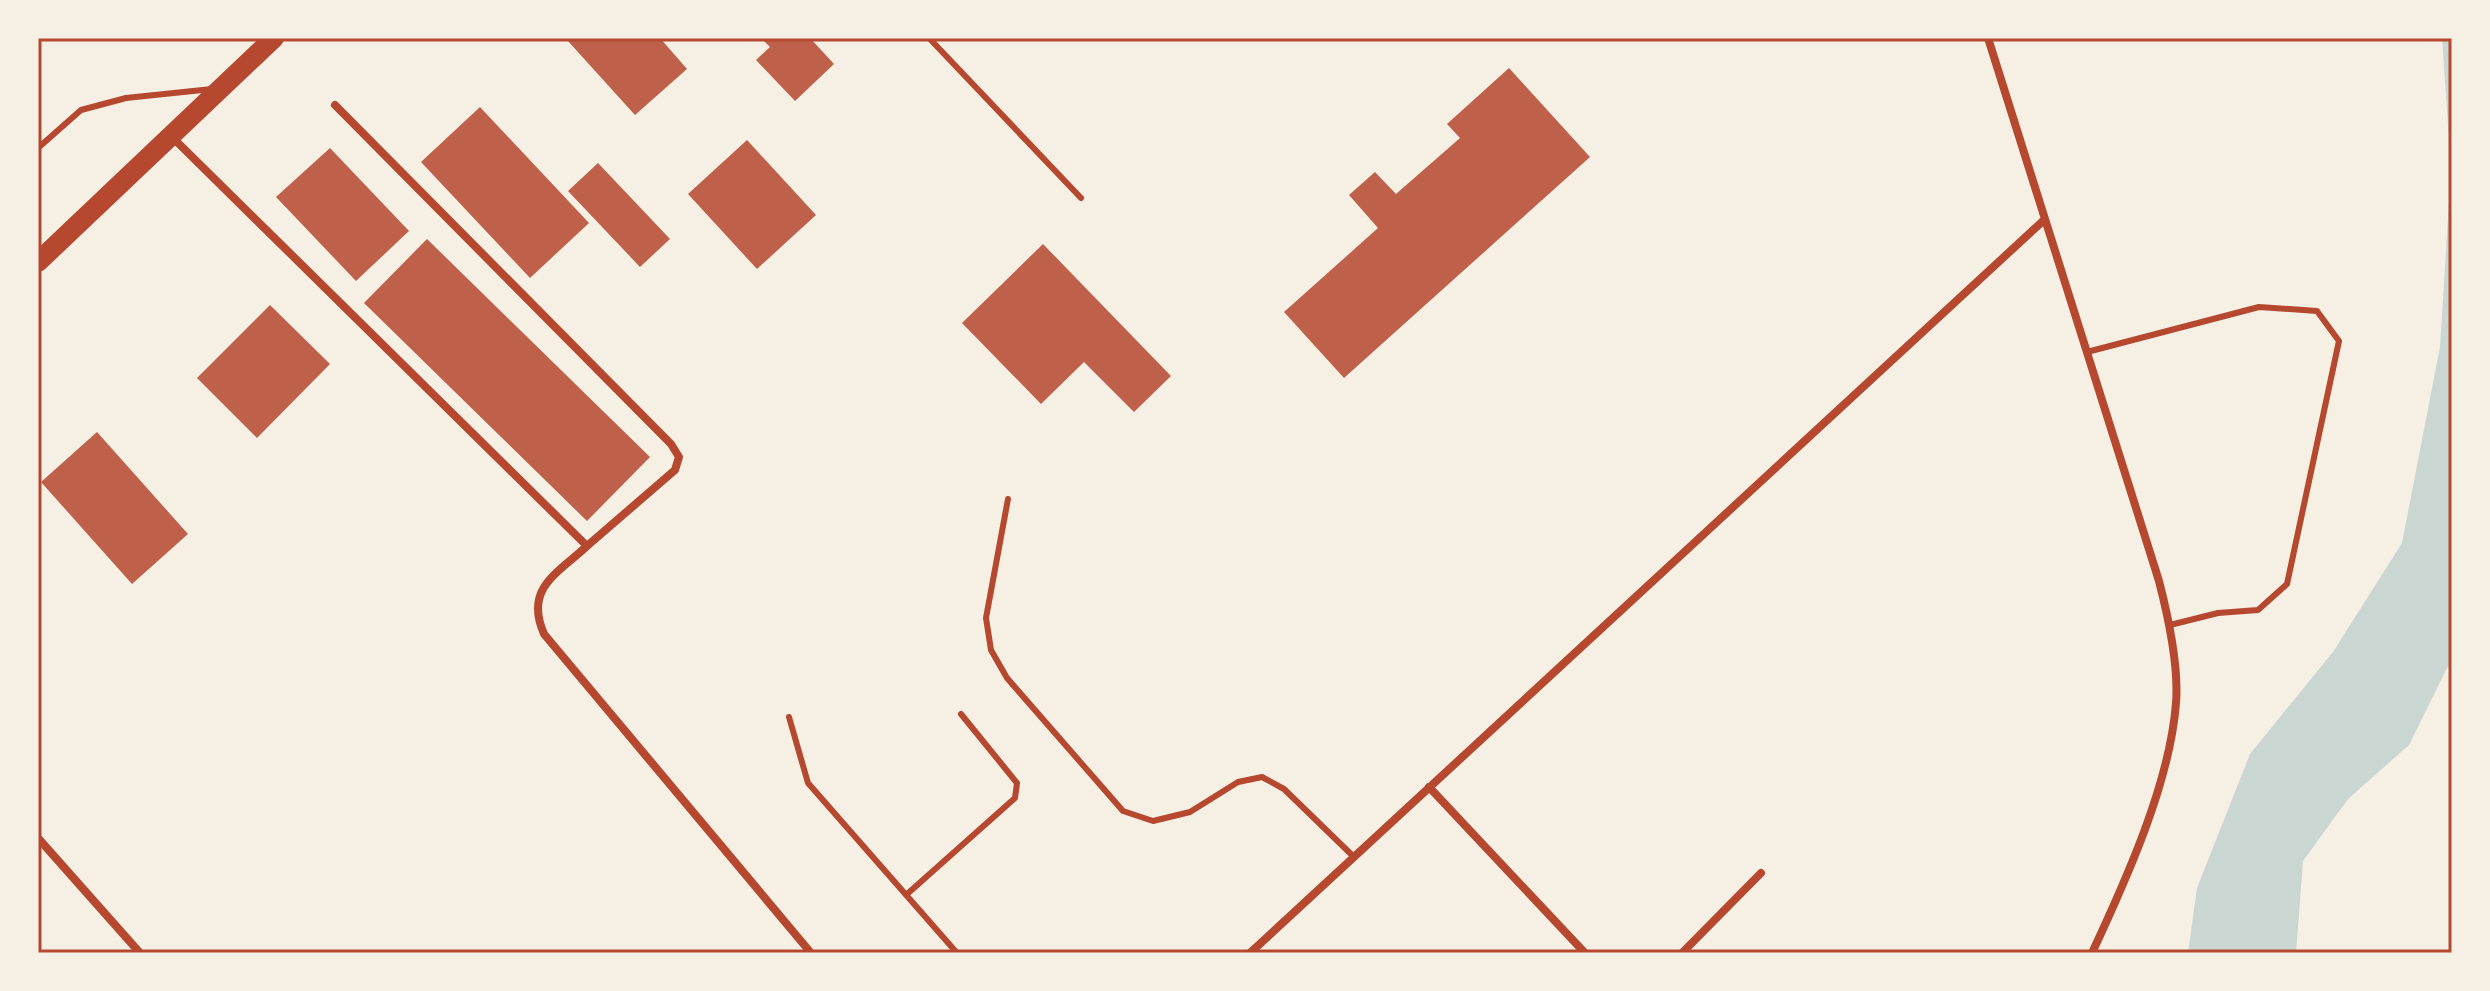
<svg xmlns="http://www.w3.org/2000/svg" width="2490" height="991" viewBox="0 0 2490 991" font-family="'Golos Text',sans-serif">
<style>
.water{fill:#c9d6d2}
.building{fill:#bf614a}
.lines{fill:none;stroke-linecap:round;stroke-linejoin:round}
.service{stroke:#b5482f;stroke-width:6}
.minor{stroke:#b5482f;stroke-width:8}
.primary{stroke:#b5482f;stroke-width:20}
.neatline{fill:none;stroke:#b5482f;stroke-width:3}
</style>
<rect width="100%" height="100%" fill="#f6efe4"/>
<path class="water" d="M2442,38H2452V658L2409,745L2348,799L2303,861L2296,953H2188L2197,888L2250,754L2333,652L2402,543L2440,347L2451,169Z"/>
<path class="building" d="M568,38H660L687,69L635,115L567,40Z
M761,38H810L834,64L795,101L756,60L770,47Z
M1509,68L1590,157L1344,378L1284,312L1378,228L1349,195L1375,172L1396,194L1460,138L1447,124Z
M480,107L589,223L530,278L421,162Z
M747,140L816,215L757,269L688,194Z
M330,148L409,231L356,281L276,197Z
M598,163L670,239L640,267L568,191Z
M427,239L650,457L587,521L364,303Z
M1043,244L1171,376L1134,412L1084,362L1041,404L962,323Z
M270,305L330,364L257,438L197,378Z
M97,432L188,534L132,584L41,482Z"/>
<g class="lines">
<path class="service" d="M929,38L1081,198
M38,148L81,110L126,98L212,89
M2087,352L2259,307L2317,311L2339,341L2287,584L2258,610L2218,613L2170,625
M1008,499L986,618L991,650L1007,678L1123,811L1153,821L1190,812L1238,782L1262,777L1284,789L1354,857
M789,717L808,783L957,953
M906,895L1015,798L1017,783L961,714"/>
<path class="minor" d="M1988,38L2159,581C2168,616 2179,666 2176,703C2170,783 2126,880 2092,953
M335,105L671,444L679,457L675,470L587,546
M170,135L587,546C557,574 524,588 544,634L811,953
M1429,787L1585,953
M38,838L140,953
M1250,953L2044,220
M1682,953L1761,873"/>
<path class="primary" d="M38,262L274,38"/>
</g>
<rect width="2490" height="991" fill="none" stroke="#f6efe4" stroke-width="80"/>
<rect x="40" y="40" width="2410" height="911" class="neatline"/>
</svg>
